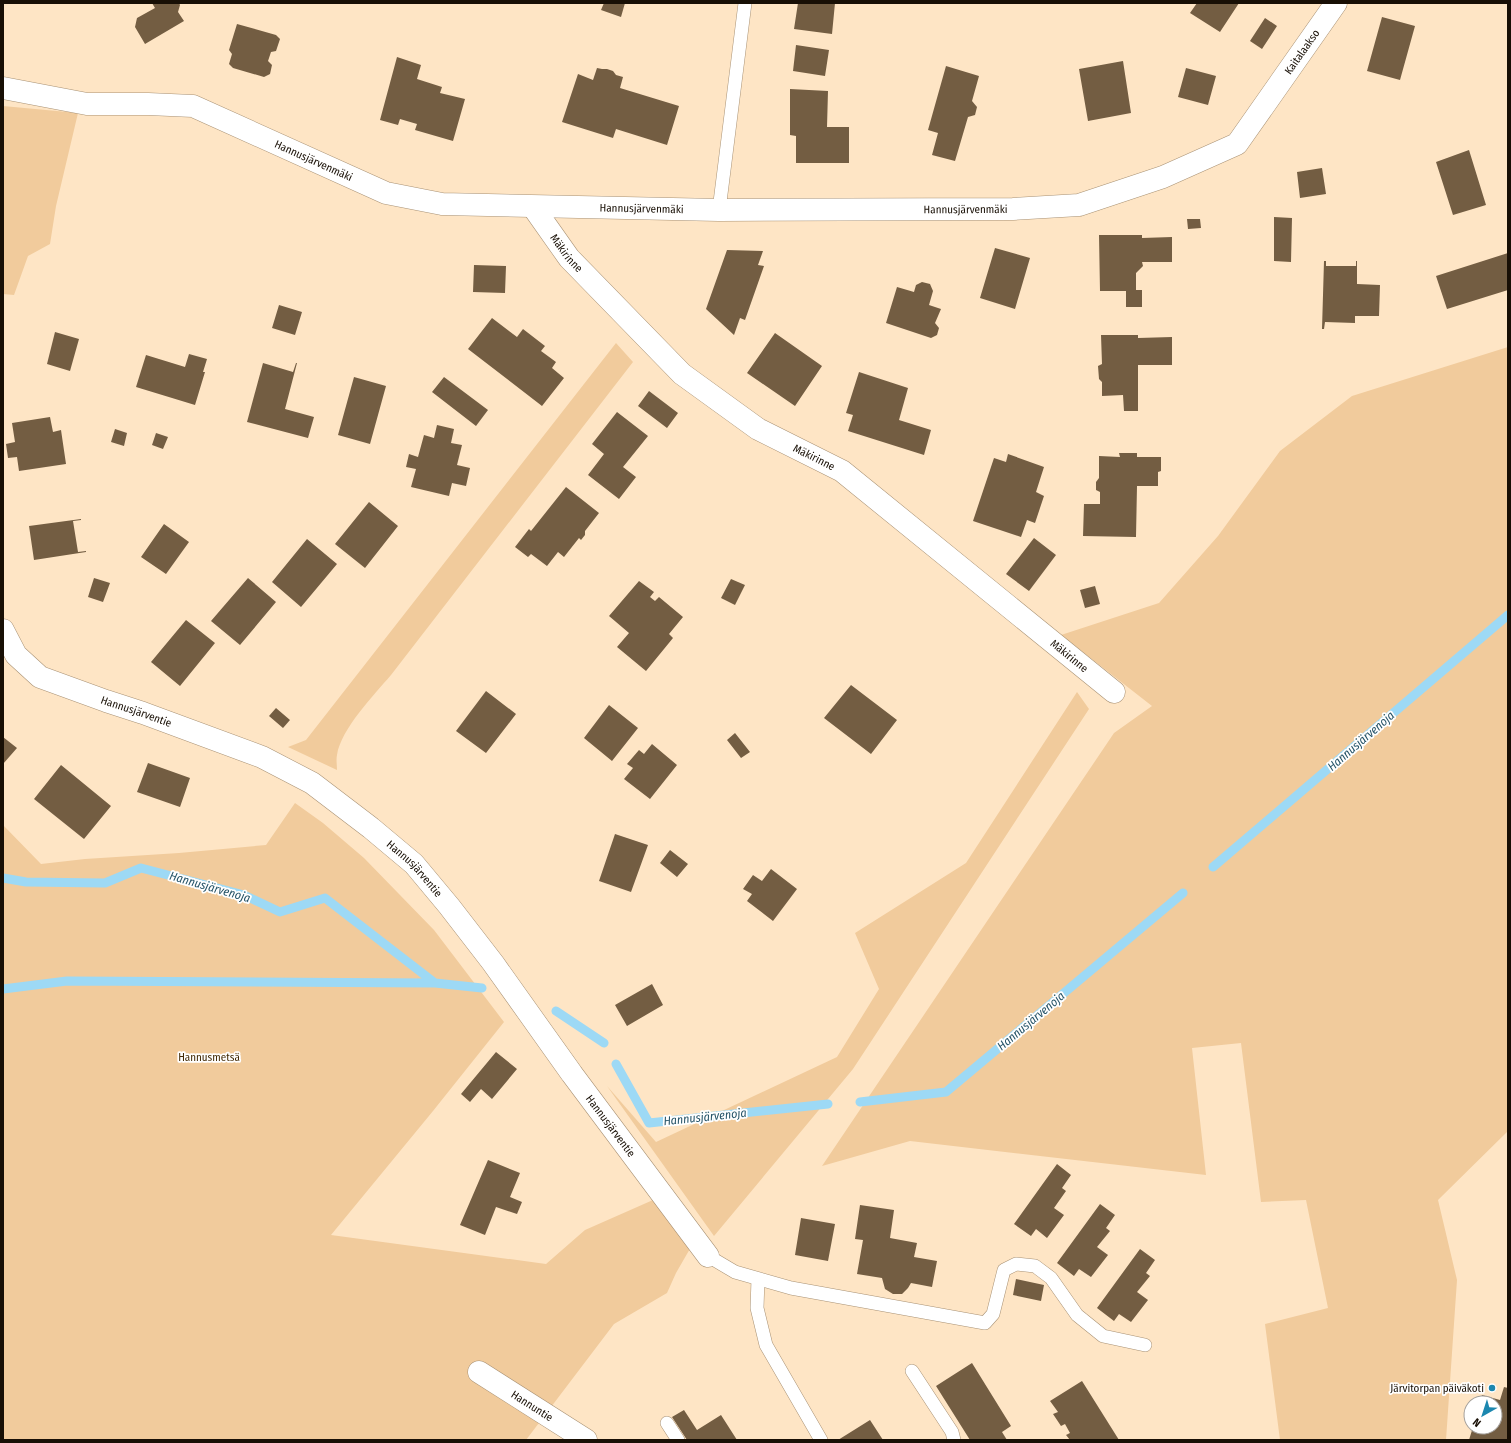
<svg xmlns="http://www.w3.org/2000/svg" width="1511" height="1443" viewBox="0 0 1511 1443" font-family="'Fira Sans Condensed',sans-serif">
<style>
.green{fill:#f1cb9c}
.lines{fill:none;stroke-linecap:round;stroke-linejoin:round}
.stream{stroke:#9dd9f5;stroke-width:9}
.building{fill:#735d42}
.service-casing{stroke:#a99275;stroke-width:14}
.minor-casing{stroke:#a99275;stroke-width:23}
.service{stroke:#fff;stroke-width:13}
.minor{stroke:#fff;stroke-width:22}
.poi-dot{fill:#1c87af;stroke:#fff;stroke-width:1.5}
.labels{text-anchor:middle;stroke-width:3.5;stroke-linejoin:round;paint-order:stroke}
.street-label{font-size:11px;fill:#180f05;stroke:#fff}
.park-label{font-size:11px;fill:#422a05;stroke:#fff}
.poi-label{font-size:11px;fill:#180f05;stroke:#fff;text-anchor:end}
.water-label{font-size:12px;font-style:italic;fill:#255367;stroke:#fff}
</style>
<rect width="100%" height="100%" fill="#fee5c5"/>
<path class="green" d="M3,106L78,113L56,206L50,244L28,256L14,295L3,294Z
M616,343L633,362L391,675C374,695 341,729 337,755C336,760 337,765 337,770L288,747L306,740Z
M1508,347V1131L1438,1200L1457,1280L1446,1440H1280L1265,1324L1328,1308L1306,1200L1261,1202L1241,1043L1192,1048L1206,1175L910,1141L822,1166L1114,733L1152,706L1061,635L1159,603L1218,536L1280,451L1352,396Z
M1077,692L1089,709L853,1069L714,1236L607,1086L656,1142L837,1057L879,989L855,933L966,863Z
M295,803L323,823L364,858L434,930L504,1022L433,1111L331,1235L546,1264L585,1230L653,1200L691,1247L676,1273L667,1293L614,1324L526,1440H3V825L41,864L85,859L179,853L266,845Z"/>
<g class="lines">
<path class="stream" d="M1213,867L1508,615
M3,878L26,882L105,883L141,868L244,895L280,912L325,898L435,983L482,988
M3,989L67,981L435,983
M556,1011L604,1043
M616,1064L649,1123L828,1104
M860,1102L946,1092L1183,893"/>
</g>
<path class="building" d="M152,3H179L180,5L178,12L184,21L145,44L135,27L137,18L155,8Z
M604,3H625L621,17L601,10Z
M798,3H835L832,34L794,29Z
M1197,3H1239L1220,32L1190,13Z
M1382,17L1415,26L1400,80L1367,71Z
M1265,18L1277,26L1262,49L1250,41Z
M237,24L276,35L280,39L276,51L271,52L268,61L272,65L270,74L264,77L233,68L229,64L232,54L229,50Z
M796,45L829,50L825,76L793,71Z
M397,57L421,65L417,79L442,87L440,93L465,99L453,141L415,130L417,124L400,119L398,125L380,120Z
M1123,61L1131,113L1088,121L1079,69Z
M946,66L979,76L972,101L977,107L975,115L968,117L955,161L932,155L938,133L928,130Z
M597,68L602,69H607L613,71L616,75L623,77L620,88L679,106L667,145L616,129L613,138L562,122L578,74L593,80Z
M1186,68L1216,76L1208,105L1178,97Z
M790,89L828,91L827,127H849V163H796V136L790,135Z
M1469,150L1486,205L1453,215L1436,162Z
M1322,168L1326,194L1300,198L1297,172Z
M1274,217L1292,218L1291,262L1274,261Z
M1187,219H1200L1201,228L1188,229Z
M1099,235H1142V238L1172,237V262H1142L1143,266L1136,273V290H1142V307H1126V291H1100Z
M995,248L1030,258L1015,309L980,298Z
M727,250L763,251L758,265L764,266L745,320L740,318L734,335L706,309Z
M1508,253V290L1447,309L1436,276Z
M1324,261H1326V266H1356V261H1357V284L1380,285L1379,316H1355V323L1325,322L1324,329H1322Z
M474,265L506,266L505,293L473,292Z
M922,282L930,284L933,291L929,305L941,309L935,323L939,328L937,335L931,338L886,323L897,287L914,292L916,285Z
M279,305L302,312L295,335L272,328Z
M492,318L517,337L523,329L545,346L541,351L556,362L552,368L564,378L542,406L468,349Z
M55,332L79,339L70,371L47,364Z
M775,333L822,366L795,406L747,373Z
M1101,335H1138V338L1172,337V365H1138V411H1124L1123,395L1102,396V382L1099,379L1098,366L1102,364Z
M189,354L207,359L203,372H205L195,405L136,387L146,355L185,367Z
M263,363L293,372L296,363H297L285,409L314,417L308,438L247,422Z
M859,372L908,388L899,420L931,430L924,455L848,431L853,415L846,413Z
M354,377L386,386L370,444L338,435Z
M444,377L488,410L476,426L432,392Z
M649,391L678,413L667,428L638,406Z
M617,412L648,436L623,467L636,477L619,499L588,475L604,454L592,444Z
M50,417L53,432L61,430L66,464L19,471L17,457L8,458L6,444L15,442L12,423Z
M437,425L454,429L451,443L462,445L457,465L470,468L466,486L452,483L449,496L411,487L416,469L406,467L409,454L418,457L424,435L434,438Z
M115,429L127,433L124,446L111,442Z
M156,433L168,437L163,449L152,445Z
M1119,453H1137V457H1161V471L1158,472V486H1137L1136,537L1083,536L1084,504H1100V492L1096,490V482L1099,478V456L1120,457Z
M1008,454L1044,467L1036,492L1044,496L1035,523L1027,520L1021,537L973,521L994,458L1006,462Z
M566,487L599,513L585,531V535L581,540L579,538L564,557L558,552L547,566L531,554L528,557L515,547L529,529L531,531Z
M369,502L398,526L365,568L335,544Z
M81,519V520L73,521L78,552L86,551V552L34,560L29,526Z
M164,524L189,542L166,574L141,557Z
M1034,538L1056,555L1029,591L1006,574Z
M307,539L337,564L301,607L272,582Z
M94,578L110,583L103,602L88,597Z
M248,578L276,602L240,645L211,621Z
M731,579L745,585L735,605L721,598Z
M639,581L654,592L650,597L655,601L659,597L683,617L669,634L673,638L646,671L617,647L629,633L609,616Z
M1095,586L1100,604L1085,608L1080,590Z
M186,620L215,643L180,686L151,662Z
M851,685L897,720L871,754L824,718Z
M486,691L516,714L486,753L456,731Z
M609,705L638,728L612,761L584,738Z
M276,708L290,720L283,728L269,716Z
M735,733L750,752L741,758L727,740Z
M3,737L17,748L3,764Z
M652,744L677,765L650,799L624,779L633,768L627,764L639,750L644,754Z
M148,763L190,778L180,807L137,792Z
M61,765L111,806L84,839L34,799Z
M615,834L648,845L631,892L599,881Z
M670,850L688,864L677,877L660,863Z
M771,869L797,889L773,921L747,901L752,894L743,889L753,875L762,881Z
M652,984L663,1005L627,1026L615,1005Z
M496,1052L517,1069L492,1099L481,1089L470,1102L461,1094Z
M488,1160L520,1173L510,1197L522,1202L517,1214L496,1207L485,1235L460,1225Z
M1057,1164L1071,1175L1062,1188L1066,1191L1054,1208L1064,1215L1047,1238L1036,1229L1031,1236L1014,1224Z
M1100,1204L1115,1215L1106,1228L1110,1231L1097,1247L1108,1255L1091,1277L1079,1269L1074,1276L1057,1263Z
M860,1205L894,1210L890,1238L917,1243L914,1257L937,1261L932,1287L911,1283L908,1288L902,1294H893L885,1289L882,1278L857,1274L863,1240L855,1239Z
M801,1218L835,1224L828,1261L795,1255Z
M1140,1249L1155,1260L1146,1273L1150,1276L1137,1292L1148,1300L1131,1322L1119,1314L1114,1321L1097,1308Z
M1016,1279L1044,1285L1041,1301L1013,1295Z
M972,1363L1011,1426L1002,1432L1007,1440H970L936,1386Z
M1082,1381L1119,1440H1070L1066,1435L1070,1433L1065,1424L1061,1426L1053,1414L1058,1412L1050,1401Z
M1504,1387L1508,1388V1440H1469L1473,1427H1495V1403H1479L1482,1395L1500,1400Z
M684,1410L697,1430L721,1415L737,1440H687L672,1417Z
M870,1420L883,1440H838Z"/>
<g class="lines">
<defs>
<path id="service" d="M719,210L745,3
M708,1256L735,1272L791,1288L985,1323L993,1314L1004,1270L1016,1264L1035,1266L1051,1278L1077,1315L1103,1336L1145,1345
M758,1279L757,1308L766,1345L821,1440
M912,1371L952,1432L954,1440
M667,1423L678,1440"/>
<g id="minor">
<path id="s1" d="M3,88L87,104H148L193,106L386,193L442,204L719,210L1013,209L1079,205L1163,177L1237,144L1336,3"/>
<path id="s2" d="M533,207L569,258L682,374L758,429L842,471L1114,692"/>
<path id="s3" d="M3,630L16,655L40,677L106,701L143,713L262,757L312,783L371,828L414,864L449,906L493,963L572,1074L708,1256"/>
<path id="s4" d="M479,1372L586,1440"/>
</g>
</defs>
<use href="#service" class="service-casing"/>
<use href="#minor" class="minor-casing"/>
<use href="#service" class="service"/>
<use href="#minor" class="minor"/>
</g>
<circle class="poi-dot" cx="1492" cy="1388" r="4"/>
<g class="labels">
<g class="street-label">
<text dy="4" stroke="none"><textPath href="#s1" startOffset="1380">Kaitalaakso</textPath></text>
<text dy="4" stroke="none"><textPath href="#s1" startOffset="324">Hannusjärvenmäki</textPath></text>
<text dy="4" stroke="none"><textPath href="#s1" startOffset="660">Hannusjärvenmäki</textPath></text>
<text dy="4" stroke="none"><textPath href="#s1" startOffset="984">Hannusjärvenmäki</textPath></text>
<text dy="4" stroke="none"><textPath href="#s2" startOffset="57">Mäkirinne</textPath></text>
<text dy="4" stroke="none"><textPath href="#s2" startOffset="381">Mäkirinne</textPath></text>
<text dy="4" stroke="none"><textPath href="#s2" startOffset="705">Mäkirinne</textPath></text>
<text dy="4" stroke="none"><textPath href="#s3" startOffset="163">Hannusjärventie</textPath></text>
<text dy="4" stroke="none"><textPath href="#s3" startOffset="487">Hannusjärventie</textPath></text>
<text dy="4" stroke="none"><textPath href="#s3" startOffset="811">Hannusjärventie</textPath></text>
<text dy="4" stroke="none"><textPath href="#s4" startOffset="63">Hannuntie</textPath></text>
</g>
<g class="park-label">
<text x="209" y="1061">Hannusmetsä</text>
</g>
<g class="poi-label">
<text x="1484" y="1392">Järvitorpan päiväkoti</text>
</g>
<g class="water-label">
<text transform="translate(1361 741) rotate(-41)" y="4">Hannusjärvenoja</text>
<text transform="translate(210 887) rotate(16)" y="4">Hannusjärvenoja</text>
<text transform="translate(1031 1021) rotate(-40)" y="4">Hannusjärvenoja</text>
<text transform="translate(705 1117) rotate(-6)" y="4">Hannusjärvenoja</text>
</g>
</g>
<rect width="1511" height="1443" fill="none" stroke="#180f05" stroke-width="8"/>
<g transform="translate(1483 1415) rotate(219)"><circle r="19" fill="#ffffff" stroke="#a39f9b"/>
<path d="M0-3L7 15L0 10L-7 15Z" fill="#1c87af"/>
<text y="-6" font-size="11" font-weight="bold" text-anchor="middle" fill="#180f05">N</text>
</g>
</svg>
